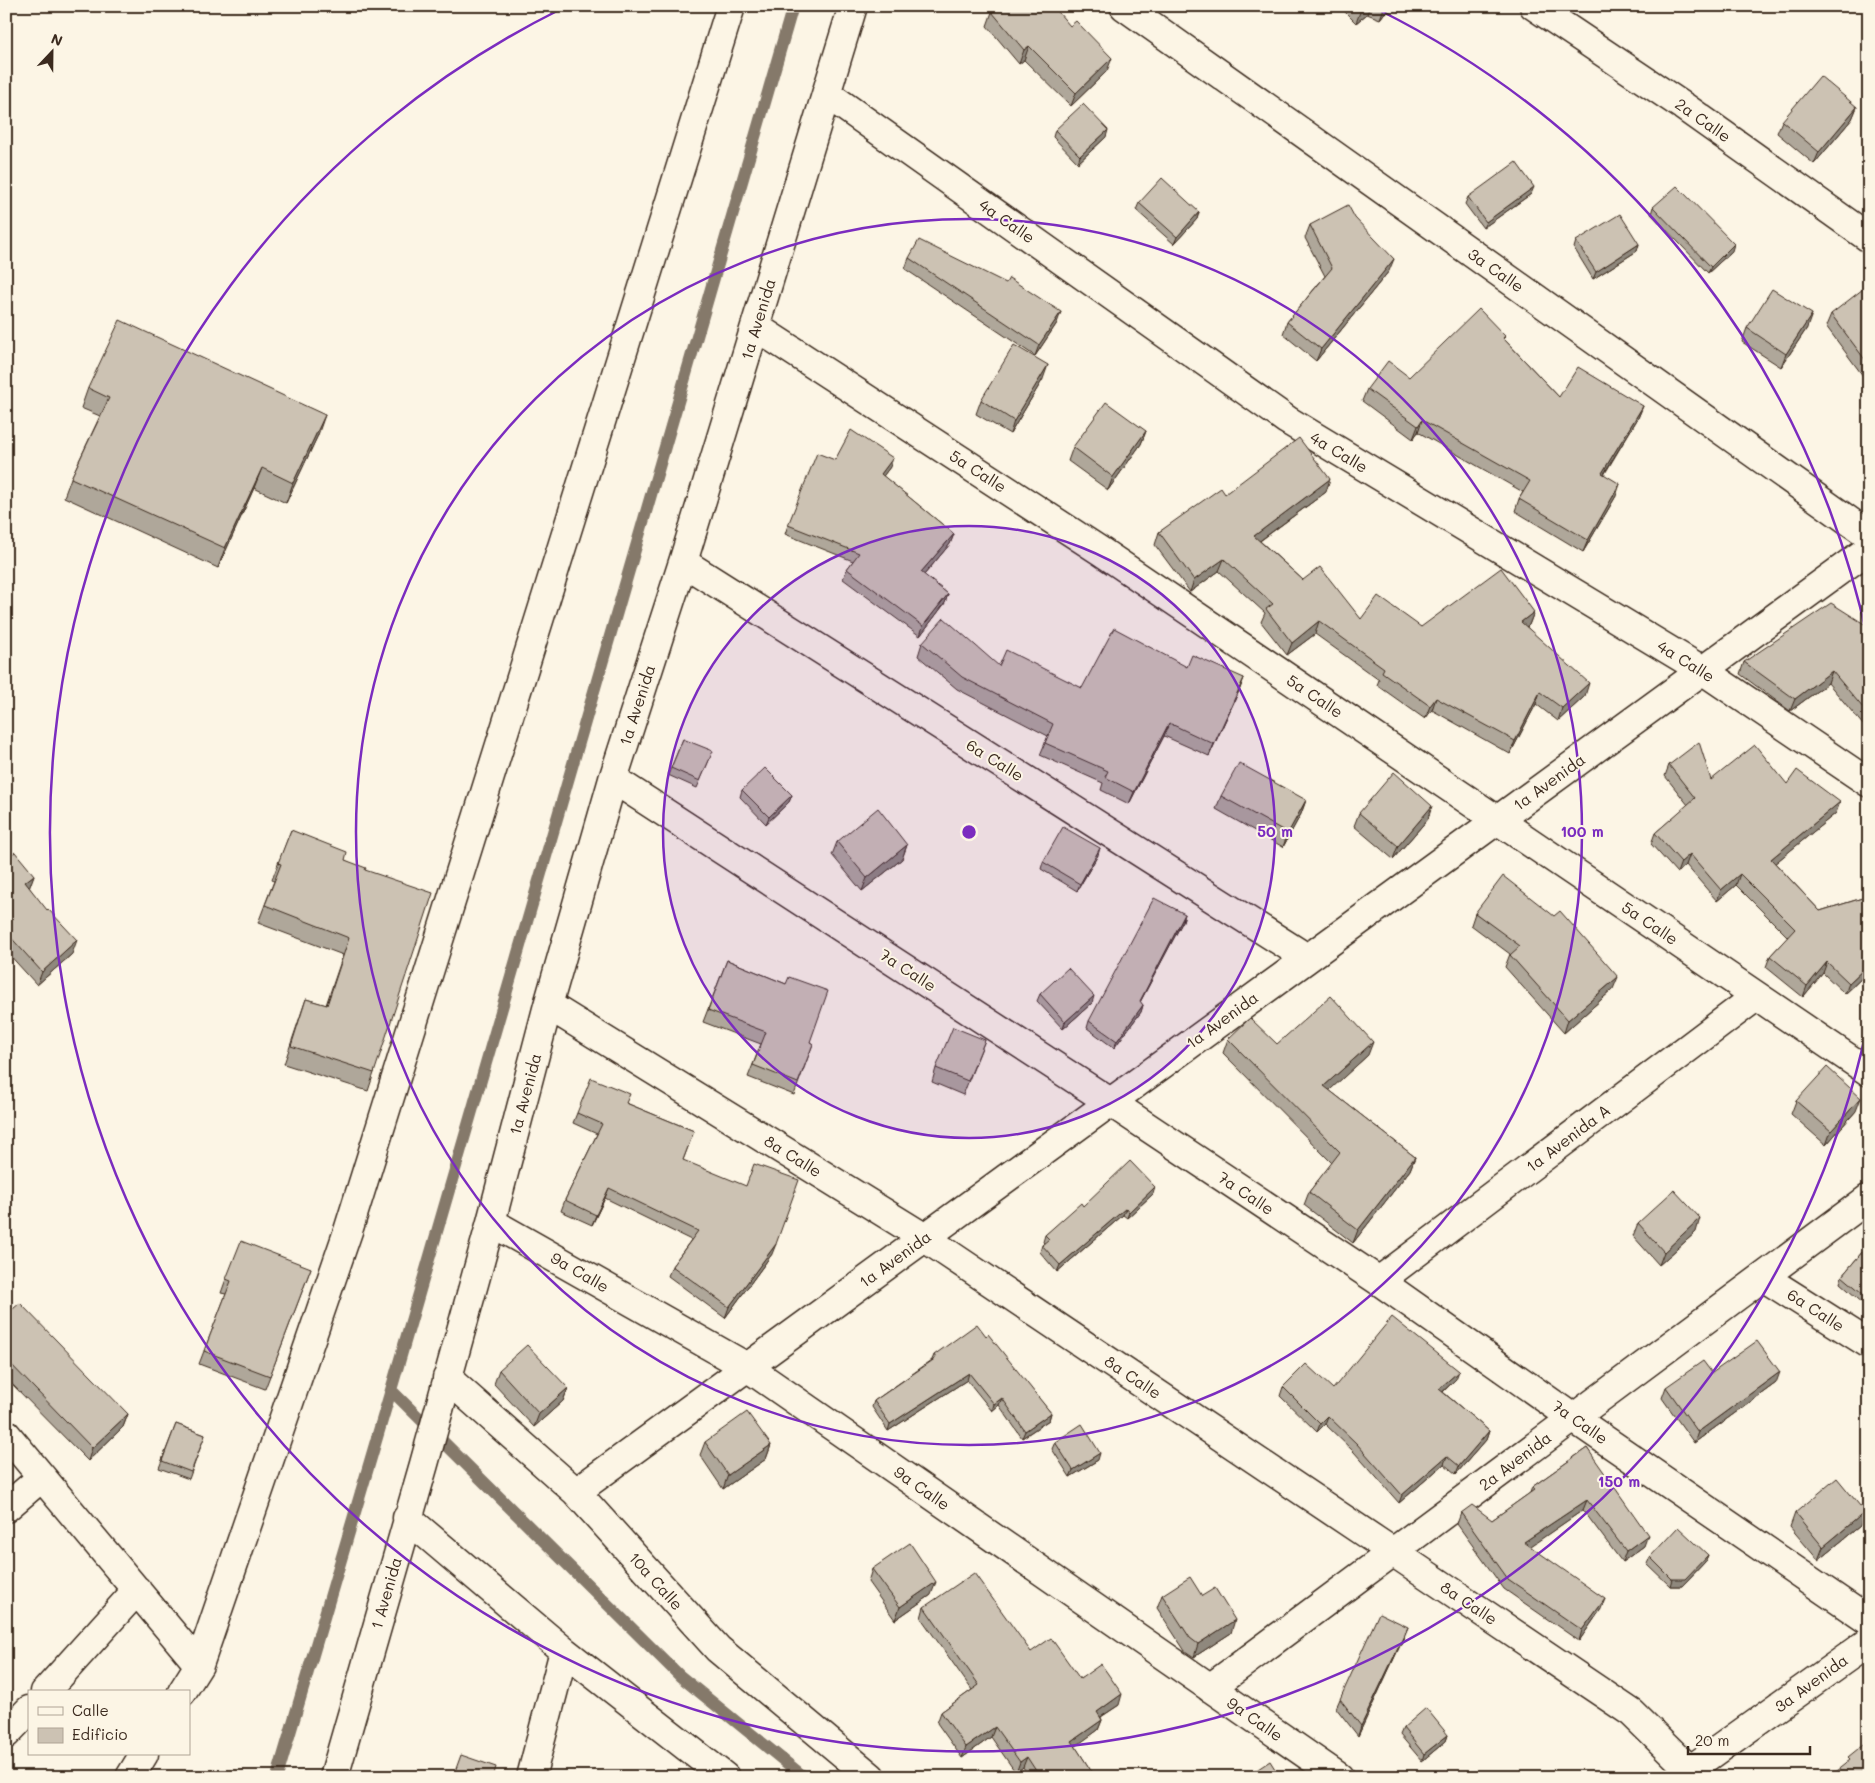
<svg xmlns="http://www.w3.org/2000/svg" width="1875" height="1783" viewBox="0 0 1875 1783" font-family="Mali,sans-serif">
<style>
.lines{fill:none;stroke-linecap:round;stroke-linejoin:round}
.stream{stroke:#85796b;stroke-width:12}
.minor-casing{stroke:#3b2a1e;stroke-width:31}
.minor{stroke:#fcf5e5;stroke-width:28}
.wall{fill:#afa79a;stroke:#3b2a1e}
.shaded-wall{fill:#8f887d;stroke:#3b2a1e}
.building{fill:#ccc2b3;stroke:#3b2a1e}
.ring{fill:none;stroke:#7b2cbf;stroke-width:2.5}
.labels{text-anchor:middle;stroke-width:4;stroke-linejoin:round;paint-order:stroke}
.street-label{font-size:16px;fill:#3b2a1e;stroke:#fcf5e5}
.centre{fill:#7b2cbf;stroke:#fcf5e5;stroke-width:2.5}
.ring-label{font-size:15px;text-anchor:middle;font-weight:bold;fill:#7b2cbf;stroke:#fcf5e5;stroke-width:4;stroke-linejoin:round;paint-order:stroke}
</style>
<rect width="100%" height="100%" fill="#fcf5e5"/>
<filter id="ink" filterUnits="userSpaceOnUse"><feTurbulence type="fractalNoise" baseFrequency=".02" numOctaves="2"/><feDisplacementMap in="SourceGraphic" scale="10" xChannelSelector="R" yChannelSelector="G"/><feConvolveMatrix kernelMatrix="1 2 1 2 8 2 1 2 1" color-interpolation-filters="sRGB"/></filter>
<g filter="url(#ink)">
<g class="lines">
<path class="stream" d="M793,6L391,1390L680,1676L804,1777
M277,1777L391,1390"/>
<defs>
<path id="minor" d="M1124,6L1869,535
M1534,6L1683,106L1869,238
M827,94L1287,420L1702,670L1869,783
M756,327L1102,552L1869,1072
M683,562L1307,958
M613,779L1110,1102L1379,1281L1573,1418L1869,1621
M548,1005L925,1238L1393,1552L1632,1713L1697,1777
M491,1222L747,1367L1339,1777
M1763,1277L1869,1344
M1379,1281L1757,996
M447,1378L576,1492L718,1649L871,1777
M6,1434L199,1665
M576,1492L1869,549
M6,1508L42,1477
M407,1518L564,1651L725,1777
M1210,1688L1869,1198
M45,1692L137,1590
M182,1692L199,1665L348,1231L731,6
M6,1734L29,1710
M130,1777L144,1754
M334,1777L424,1464L491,1222L548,1005L613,779L683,562L853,6
M531,1777L564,1651
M1680,1777L1869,1642"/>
</defs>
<use href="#minor" class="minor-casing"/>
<use href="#minor" class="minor"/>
</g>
<path class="wall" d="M1339,6H1390L1380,19L1367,14L1356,23Z
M992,12L1107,71L1071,106L1024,60L1019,64L987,26Z
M1857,107L1852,119L1814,164L1777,133L1782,121Z
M1055,130L1106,137L1078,163L1053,137Z
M1531,194L1483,228L1465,204L1468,197Z
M1139,203L1199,212L1197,219L1174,244L1136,210Z
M1653,207L1732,251L1708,273L1651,214Z
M1355,218L1389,271L1316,361L1283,334L1287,322L1325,276L1305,238L1310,225Z
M1576,241L1639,244L1637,251L1593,279L1574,248Z
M909,258L1057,323L1035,356L905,269Z
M1869,297V384L1826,326L1831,314Z
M1747,328H1807L1781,367L1742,342Z
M1505,336L1504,339L1559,397L1643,406L1638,418L1604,475L1616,496L1583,552L1515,511L1519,499L1523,492L1418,432L1413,439L1362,401L1367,389L1409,377Z
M1043,379L1010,434L976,414L981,400Z
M88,388L318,435L286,503L254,488L218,568L64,497L71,478L100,416L81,408Z
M1146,431L1141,444L1108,490L1068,461L1073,447Z
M835,460L890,467L883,476L954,534L950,544L924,575L948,594L945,603L920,636L843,579L847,569L853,561L785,534L788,525Z
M1326,492L1260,541L1303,580L1361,619L1421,627L1534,612L1529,625L1527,627L1585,696L1558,721L1536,704L1510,754L1432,710L1425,719L1377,685L1379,680L1315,634L1287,655L1261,622L1265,613L1219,571L1190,592L1155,545L1159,532L1225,494Z
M1869,627V732L1828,683L1790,711L1740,674L1744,662Z
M922,643L999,666L1082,688L1187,667L1244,678L1239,691L1209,756L1164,736L1129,804L1101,790L1103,783L1040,755L1048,736L957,689L918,656Z
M683,739L710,758L697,788L668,775Z
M1669,765L1711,780L1787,784L1836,813L1775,863L1820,911L1869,896V974L1866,972V974L1845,994L1823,973L1803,997L1766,967L1770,956L1788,937L1736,885L1717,901L1686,865L1677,873L1651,844L1655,833L1688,805L1665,776Z
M742,790L792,795L789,802L766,824L740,797Z
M1221,796L1306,800L1301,814L1283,847L1216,809Z
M1359,813L1428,819L1393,859L1354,826Z
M291,830L345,860L365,870L374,1073L368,1091L284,1064L306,999L326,1005L343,955L258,923L274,881L272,880Z
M837,842L907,845L902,859L862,891L832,855Z
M1098,855L1077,891L1041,869L1043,862Z
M6,859L34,875L29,887L72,954L37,985L6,951Z
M1475,913L1613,989L1564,1033L1505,967L1510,954L1471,925Z
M1185,914L1183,921L1140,1002L1143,1005L1141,1012L1114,1048L1087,1028L1089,1021Z
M727,960L786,984L810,1042L813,1044L794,1095L748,1077L761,1044L703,1022Z
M1040,994L1092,1003L1063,1029L1037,1001Z
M1228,1039L1368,1055L1329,1090L1415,1157L1410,1170L1353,1243L1304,1205L1309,1192L1332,1163L1223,1053Z
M985,1040L963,1095L932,1082L936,1068Z
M1796,1101L1856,1111L1826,1145L1791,1114Z
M626,1103L694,1131L683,1160L772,1254L725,1318L668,1276L672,1266L691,1240L605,1198L592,1225L561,1211L565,1200L597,1134L573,1123L577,1113Z
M1153,1194L1127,1218L1123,1215L1057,1272L1040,1252L1042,1245L1044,1243L1043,1242L1045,1235L1083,1206Z
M1638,1223L1696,1232L1659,1265L1633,1236Z
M1869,1244V1301L1865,1305L1840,1283L1842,1276Z
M311,1268L265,1389L199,1364L226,1294L221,1293L226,1279Z
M6,1313L128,1414L123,1427L88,1461L6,1378Z
M986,1336L1051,1413L1049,1420L1022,1438L999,1405L992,1411L967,1380L888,1431L872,1407L874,1401L932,1360L934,1355Z
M499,1370L568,1388L563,1401L534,1427L494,1384Z
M1712,1373L1776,1383L1694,1443L1662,1398L1666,1387Z
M1456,1379L1443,1392L1489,1431L1486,1440L1456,1474L1444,1464L1399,1503L1354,1452L1325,1424L1317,1432L1280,1396L1283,1387L1333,1389Z
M176,1424L205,1435L189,1479L159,1468Z
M705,1442L771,1445L766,1459L723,1489L700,1455Z
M1055,1442L1098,1460L1070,1477L1052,1449Z
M1587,1448L1644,1546L1622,1562L1583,1510L1530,1546L1601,1609L1579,1641L1504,1589L1457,1524L1461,1513L1492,1520L1530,1493L1532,1487Z
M1795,1513L1860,1526L1818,1560L1790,1527Z
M1708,1555L1705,1562L1682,1586H1670L1647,1564L1650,1557Z
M872,1569L931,1595L895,1620L868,1582Z
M1162,1595L1202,1596L1231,1633L1194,1657L1185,1651L1157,1608Z
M924,1607L1031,1652L1080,1679L1119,1705L1101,1717L1102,1720L1098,1730L1075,1746L1095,1777H1029L1023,1767L1016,1773L991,1737L962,1758L937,1723L941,1712L972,1690L921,1618Z
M1404,1637L1358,1736L1336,1708L1340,1699Z
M1403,1728L1448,1735L1446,1741L1422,1761L1400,1735Z"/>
<path class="shaded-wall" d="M1367,6H1370L1367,14L1356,23L1360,12Z
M1385,6H1390L1380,19L1384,8Z
M1029,46L1024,60L1019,64L1024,50Z
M1112,58L1107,71L1071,106L1076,93Z
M1857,107L1852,119L1814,164L1819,152Z
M1108,130L1106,137L1078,163L1080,156Z
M1534,187L1531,194L1483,228L1486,222Z
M1199,212L1197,219L1174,244L1177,237Z
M1639,244L1637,251L1593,279L1596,272Z
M1734,244L1732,251L1708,273L1711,267Z
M1394,259L1389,271L1316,361L1321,349Z
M1061,312L1057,323L1035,356L1039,345Z
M1812,314L1807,328L1781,367L1786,354Z
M1048,365L1043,379L1010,434L1014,421Z
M1643,406L1638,418L1597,485L1602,473Z
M325,415L318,435L286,503L293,483Z
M1422,420L1418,432L1413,439L1418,426Z
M1146,431L1141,444L1108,490L1113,477Z
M893,458L890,467L878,483L881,474Z
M262,468L254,488L218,568L225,548Z
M1330,479L1326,492L1250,548L1254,536Z
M1620,484L1616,496L1583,552L1588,540Z
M954,534L950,544L918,582L921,572Z
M1224,559L1219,571L1190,592L1194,580Z
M948,594L945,603L920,636L923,626Z
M1534,612L1529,625L1517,634L1521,622Z
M1319,621L1315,634L1287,655L1292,643Z
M1832,671L1828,683L1790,711L1795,699Z
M1244,678L1239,691L1209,756L1214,744Z
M1589,683L1585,696L1558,721L1562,708Z
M1540,692L1536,704L1510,754L1515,741Z
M1436,698L1432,710L1425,719L1430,706Z
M1169,723L1164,736L1129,804L1134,792Z
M792,795L789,802L766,824L769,817Z
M1306,800L1301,814L1283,847L1288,833Z
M1840,802L1836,813L1767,870L1771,859Z
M1432,806L1428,819L1393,859L1398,846Z
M907,845L902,859L862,891L867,878Z
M1100,848L1098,855L1077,891L1080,884Z
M1690,854L1686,865L1677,873L1681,862Z
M1740,874L1736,885L1717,901L1721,890Z
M34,875L29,889L25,882Z
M1185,914L1183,921L1137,1008L1140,1001Z
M77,940L72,954L37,985L42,972Z
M1827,962L1823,973L1803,997L1807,986Z
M1869,964L1866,974L1845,994L1849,983Z
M1618,977L1613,989L1564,1033L1568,1020Z
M1094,996L1092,1003L1063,1029L1065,1022Z
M1143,1005L1141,1012L1114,1048L1117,1041Z
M1373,1042L1368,1055L1319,1100L1324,1086Z
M1861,1098L1856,1111L1826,1145L1831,1131Z
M1415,1157L1410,1170L1353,1243L1358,1230Z
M1155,1187L1153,1194L1127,1218L1129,1212Z
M609,1188L605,1198L592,1225L596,1215Z
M1126,1208L1123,1215L1057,1272L1060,1265Z
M1700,1218L1696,1232L1659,1265L1664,1252Z
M776,1244L772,1254L725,1318L729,1307Z
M1869,1297V1301L1865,1305L1868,1298Z
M1459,1371L1456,1379L1436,1398L1439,1389Z
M1780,1372L1776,1383L1694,1443L1698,1432Z
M969,1373L967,1380L888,1431L890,1424Z
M568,1388L563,1401L534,1427L539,1414Z
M1002,1398L999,1405L992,1411L994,1404Z
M1051,1413L1049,1420L1022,1438L1025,1431Z
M128,1414L123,1427L88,1461L92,1448Z
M1328,1416L1325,1424L1317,1432L1320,1424Z
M1489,1431L1486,1440L1456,1474L1459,1466Z
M771,1445L766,1459L723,1489L728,1475Z
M1100,1453L1098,1460L1070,1477L1073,1470Z
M1447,1456L1444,1464L1399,1503L1402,1495Z
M1587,1500L1583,1510L1521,1553L1524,1542Z
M1865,1512L1860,1526L1818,1560L1823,1547Z
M1648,1535L1644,1546L1622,1562L1626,1551Z
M1708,1555L1705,1562L1682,1586H1670L1672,1579Z
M936,1582L931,1595L895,1620L900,1607Z
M1605,1599L1601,1609L1579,1641L1582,1630Z
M1235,1620L1231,1633L1194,1657L1198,1644Z
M1408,1627L1404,1637L1358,1736L1361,1726Z
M1122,1694L1119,1705L1093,1722L1097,1712Z
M1102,1720L1098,1730L1068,1752L1072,1741Z
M995,1727L991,1737L962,1758L966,1747Z
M1448,1735L1446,1741L1422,1761L1424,1754Z
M1027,1757L1023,1767L1016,1773L1020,1762Z"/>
<path class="building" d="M998,6H1053L1070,26L1076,21L1112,58L1076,93L1029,46L1024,50L992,12Z
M1354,6H1367L1360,12Z
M1820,76L1857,107L1819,152L1782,121Z
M1083,104L1108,130L1080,156L1055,130Z
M1516,162L1534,187L1486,222L1468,197Z
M1162,178L1199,212L1177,237L1139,203Z
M1677,186L1734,244L1711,267L1653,207Z
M1348,205L1355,218L1394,259L1321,349L1287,322L1332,268L1310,225Z
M1620,214L1639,244L1596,272L1576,241Z
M919,240L1006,283L1009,278L1061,312L1039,345L909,258Z
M1772,289L1812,314L1786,354L1747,328Z
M1863,289L1869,297V365L1831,314Z
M1479,309L1505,336L1503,338L1559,397L1578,367L1643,406L1602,473L1620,484L1588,540L1519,499L1530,481L1422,420L1418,426L1367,389L1388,361L1409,377Z
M120,320L325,415L293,483L262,468L225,548L71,478L109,398L88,388Z
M1014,345L1048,365L1014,421L981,400Z
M1106,402L1146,431L1113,477L1073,447Z
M851,430L893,458L881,474L954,534L921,572L948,594L923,626L847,569L859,553L788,525L817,453L835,460Z
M1299,438L1330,479L1254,536L1303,580L1320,567L1361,619L1378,596L1421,627L1501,568L1534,612L1521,622L1589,683L1562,708L1540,692L1515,741L1436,698L1430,706L1382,672L1384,668L1319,621L1292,643L1266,609L1273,604L1224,559L1194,580L1159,532L1221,488L1225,494Z
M1831,603L1869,627V715L1832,671L1795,699L1744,662Z
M944,618L999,666L1006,650L1082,688L1114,628L1187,667L1192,655L1244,678L1214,744L1169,723L1134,792L1105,777L1108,771L1045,743L1053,724L962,677L922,643Z
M683,739L713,751L700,781L671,768Z
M1699,742L1711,780L1755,745L1787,784L1797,770L1840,802L1771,859L1820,911L1869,896V961L1866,959L1869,962V964L1849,983L1827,962L1807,986L1770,956L1795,929L1740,874L1721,890L1690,854L1681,862L1655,833L1695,798L1669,765Z
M1239,763L1306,800L1288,833L1221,796Z
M765,768L792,795L769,817L742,790Z
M1394,772L1432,806L1398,846L1359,813Z
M878,808L907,845L867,878L837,842Z
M1063,827L1100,848L1080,884L1043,862Z
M291,830L347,852L345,860L366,868L365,870L433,893L374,1073L291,1046L306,999L327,1005L349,938L265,905L281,864L278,863Z
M15,852L34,875L25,882L47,910L48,909L77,940L42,972L6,932V859Z
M1503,876L1554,916L1560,911L1618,977L1568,1020L1510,955L1520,946L1475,913Z
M1154,898L1185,914L1140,1001L1143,1005L1117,1041L1089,1021Z
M727,960L786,984L789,977L828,991L810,1042L813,1044L798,1083L753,1065L766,1032L708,1010Z
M1068,968L1094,996L1065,1022L1040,994Z
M1331,996L1373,1042L1324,1086L1415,1157L1358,1230L1309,1192L1340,1152L1228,1039L1250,1018L1277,1044Z
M953,1027L985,1040L968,1081L936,1068Z
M1827,1067L1861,1098L1831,1131L1796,1101Z
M591,1078L630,1094L626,1103L694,1131L683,1160L746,1186L754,1164L799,1180L776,1244L729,1307L672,1266L698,1231L609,1188L596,1215L565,1200L602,1124L577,1113Z
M1130,1161L1155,1187L1129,1212L1126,1208L1060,1265L1042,1245L1049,1239L1045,1235L1081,1203L1083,1206Z
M1674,1190L1700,1218L1664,1252L1638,1223Z
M241,1241L311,1268L270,1376L204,1351L231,1281L226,1279Z
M1869,1244V1297L1868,1298L1842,1276Z
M20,1303L128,1414L92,1448L6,1359V1313L7,1314Z
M1392,1317L1459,1371L1439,1389L1489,1431L1459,1466L1447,1456L1402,1495L1357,1444L1328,1416L1320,1424L1283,1387L1306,1364L1333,1389Z
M977,1324L986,1336L988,1334L1051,1413L1025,1431L1002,1398L994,1404L969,1373L890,1424L874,1401L936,1358L934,1355Z
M1757,1341L1780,1372L1698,1432L1666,1387L1703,1361L1712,1373Z
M527,1345L568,1388L539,1414L499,1370Z
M747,1412L771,1445L728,1475L705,1442Z
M176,1424L205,1435L191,1472L162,1461Z
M1082,1424L1100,1453L1073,1470L1055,1442Z
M1587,1448L1648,1535L1626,1551L1587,1500L1524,1542L1605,1599L1582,1630L1508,1579L1461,1513L1472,1505L1492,1520L1534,1490L1532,1487Z
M1837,1478L1865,1512L1823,1547L1795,1513Z
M1678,1527L1708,1555L1685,1579H1672L1650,1557Z
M910,1543L936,1582L900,1607L872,1569Z
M974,1573L1031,1652L1051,1638L1080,1679L1101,1664L1122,1694L1097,1712L1102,1720L1072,1741L1095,1777H1040L1027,1757L1020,1762L995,1727L966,1747L941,1712L979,1685L924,1607Z
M1190,1577L1202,1596L1215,1588L1235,1620L1198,1644L1190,1638L1162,1595Z
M1379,1613L1408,1627L1361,1726L1340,1699Z
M1426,1708L1448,1735L1424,1754L1403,1728Z
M1869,1741V1777H1828L1850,1760L1848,1758Z
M461,1755L496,1767L493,1777H453Z
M1270,1761L1280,1777H1246Z
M1532,1772L1535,1777H1524Z"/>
</g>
<circle cx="969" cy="832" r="306" fill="#7b2cbf" fill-opacity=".12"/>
<g class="ring">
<circle cx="969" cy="832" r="306"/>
<circle cx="969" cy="832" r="613"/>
<path d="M1868 1023A919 919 0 1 1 559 10M1379 10A919 919 0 0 1 1868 641"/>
</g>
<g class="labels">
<g class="street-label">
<text transform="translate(1703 120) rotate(35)" y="6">2a Calle</text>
<text transform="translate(1007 221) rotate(35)" y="6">4a Calle</text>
<text transform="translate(1496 270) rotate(35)" y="6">3a Calle</text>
<text transform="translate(758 319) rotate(-73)" y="6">1a Avenida</text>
<text transform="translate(1339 452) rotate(31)" y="6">4a Calle</text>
<text transform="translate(978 471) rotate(33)" y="6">5a Calle</text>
<text transform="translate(1686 661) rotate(32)" y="6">4a Calle</text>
<text transform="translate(1315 696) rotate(34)" y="6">5a Calle</text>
<text transform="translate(637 705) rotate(-72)" y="6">1a Avenida</text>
<text transform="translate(995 760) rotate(32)" y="6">6a Calle</text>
<text transform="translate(1549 782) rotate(-36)" y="6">1a Avenida</text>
<text transform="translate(1650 923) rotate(34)" y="6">5a Calle</text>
<text transform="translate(908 970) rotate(33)" y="6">7a Calle</text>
<text transform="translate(1222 1020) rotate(-36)" y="6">1a Avenida</text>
<text transform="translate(525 1094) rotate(-75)" y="6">1a Avenida</text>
<text transform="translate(1568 1138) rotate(-37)" y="6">1a Avenida A</text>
<text transform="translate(793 1156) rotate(32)" y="6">8a Calle</text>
<text transform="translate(1246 1193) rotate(34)" y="6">7a Calle</text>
<text transform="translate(895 1259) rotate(-36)" y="6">1a Avenida</text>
<text transform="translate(580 1272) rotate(30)" y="6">9a Calle</text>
<text transform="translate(1816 1310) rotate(33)" y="6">6a Calle</text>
<text transform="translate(1133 1377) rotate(34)" y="6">8a Calle</text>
<text transform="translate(1580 1422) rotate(35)" y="6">7a Calle</text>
<text transform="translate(1515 1461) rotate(-37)" y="6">2a Avenida</text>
<text transform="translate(922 1488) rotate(35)" y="6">9a Calle</text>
<text transform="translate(656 1581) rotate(48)" y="6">10a Calle</text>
<text transform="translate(386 1593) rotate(-74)" y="6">1 Avenida</text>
<text transform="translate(1469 1603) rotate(34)" y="6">8a Calle</text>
<text transform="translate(1811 1683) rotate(-36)" y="6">3a Avenida</text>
<text transform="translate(1255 1719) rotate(35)" y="6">9a Calle</text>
</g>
</g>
<circle cx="969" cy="832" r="8" class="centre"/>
<g class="ring-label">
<text x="1275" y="837">50 m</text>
<text x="1582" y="837">100 m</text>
<text x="1619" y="1487">150 m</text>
</g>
<rect width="1875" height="1783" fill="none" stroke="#fcf5e5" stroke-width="25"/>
<rect x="12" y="12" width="1850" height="1758" fill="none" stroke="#3b2a1e" stroke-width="2" filter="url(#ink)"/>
<rect x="28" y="1690" width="162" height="65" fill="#fcf5e5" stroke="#afa495"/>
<rect x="38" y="1707" width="25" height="8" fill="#fcf5e5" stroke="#afa495"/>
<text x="72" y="1716" font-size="15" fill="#3b2a1e">Calle</text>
<rect x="38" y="1728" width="25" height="15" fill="#ccc2b3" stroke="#afa495"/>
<text x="72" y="1740" font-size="15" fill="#3b2a1e">Edificio</text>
<g transform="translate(52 52) rotate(22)" stroke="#fcf5e5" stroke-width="4" paint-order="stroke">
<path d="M0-4L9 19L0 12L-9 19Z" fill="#3b2a1e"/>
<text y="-8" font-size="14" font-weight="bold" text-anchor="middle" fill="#3b2a1e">N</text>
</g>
<path d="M1688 1746v8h122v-8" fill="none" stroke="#3b2a1e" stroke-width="2.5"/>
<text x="1695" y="1746" font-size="15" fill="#3b2a1e" stroke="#fcf5e5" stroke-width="4" paint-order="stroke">20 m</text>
</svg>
